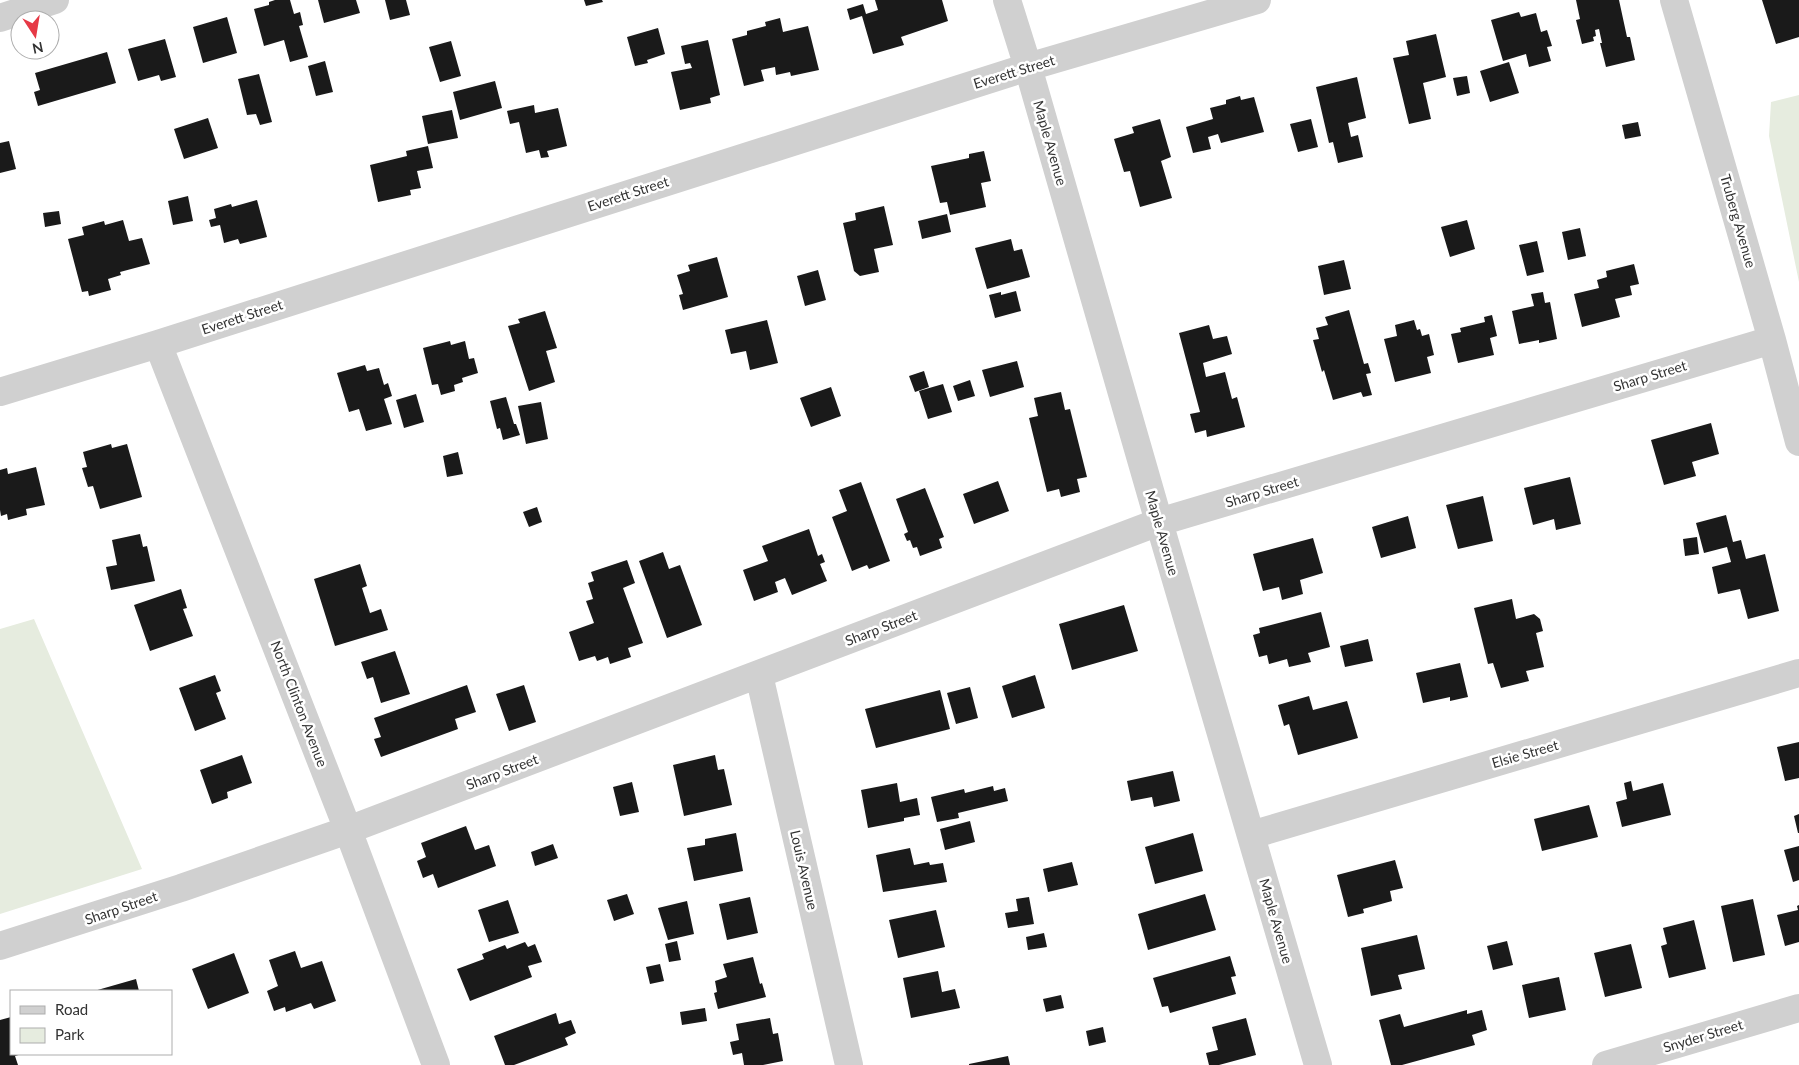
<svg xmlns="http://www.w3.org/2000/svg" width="1799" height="1065" viewBox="0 0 1799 1065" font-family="Lato,sans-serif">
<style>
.green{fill:#e6ecdf}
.building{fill:#1a1a1a}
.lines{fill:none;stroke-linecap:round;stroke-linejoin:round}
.minor{stroke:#d0d0d0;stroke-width:28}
.labels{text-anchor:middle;stroke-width:5;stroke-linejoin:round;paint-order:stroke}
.street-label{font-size:14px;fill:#333;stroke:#fff}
</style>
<rect width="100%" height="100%" fill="#fff"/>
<path class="green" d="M1799,95V282L1769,136L1771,102Z
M34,619L142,869L0,914V629Z"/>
<path class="building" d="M275,0H290L294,14L300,12L303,25L299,26L308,57L290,62L284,40L264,46L254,9L269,5V2Z
M318,0H356L360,13L324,23Z
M385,0H406L410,15L390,20Z
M584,0H602L603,2L586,6Z
M875,0H942L948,21L901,37L904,45L873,54L862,16L850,20L847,9L863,4L866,14L878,10Z
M1576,0H1619L1627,37H1630L1635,60L1606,67L1600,43H1602L1599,29L1595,30L1596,36L1593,37L1594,41L1582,44L1576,20L1580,19Z
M1762,0H1799V37L1776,44Z
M1519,12L1521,17L1536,13L1541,32L1547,30L1552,46L1547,47L1551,61L1529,67L1526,54L1503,61L1491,20Z
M227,17L237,53L203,63L193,27Z
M780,18L783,32L808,26L819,70L791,76L790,72L776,75L775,67L761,70L764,81L744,86L732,39L747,35V31L766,26L765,22Z
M658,28L665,54L647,60L648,63L635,66L627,37Z
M1436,34L1446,77L1423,83L1431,119L1409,124L1393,58L1409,55L1406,41Z
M165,39L176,77L161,81L159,75L138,81L128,49Z
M708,40L720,95L710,98L711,103L680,110L671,72L692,68L690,63L685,64L681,46Z
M451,41L461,76L440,82L429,47Z
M107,52L116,83L38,106L34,92L40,90L35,73Z
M325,61L333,92L316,96L308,66Z
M1509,62L1519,93L1490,102L1480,71Z
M259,74L272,122L260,125L256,114L247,115L238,79Z
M1467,76L1470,93L1457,96L1453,78Z
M1357,77L1366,118L1348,123L1351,137L1358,135L1363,157L1338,163L1333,142L1329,143L1316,87Z
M495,81L502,108L460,120L453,92Z
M1240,96L1241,100L1254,97L1264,132L1221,143L1218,134L1208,137L1211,149L1193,153L1186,127L1213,119L1210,108L1226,104V100Z
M534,105L535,113L558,108L567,146L547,151L549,157L541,158L539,150L526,153L519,122L510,124L507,111Z
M452,110L458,138L428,144L422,116Z
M208,118L218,148L184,159L174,129Z
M1160,119L1171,157L1161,161L1172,198L1140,207L1130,171L1124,172L1114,139L1134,133L1132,127Z
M1311,119L1318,147L1298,152L1290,124Z
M1638,122L1641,136L1625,139L1622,125Z
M9,141L16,169L0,173V143Z
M428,146L433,168L417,171L421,188L410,190L411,195L378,202L370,165L407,156L406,151Z
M984,151L991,181L981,183L986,207L950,215L947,202L940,203L931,166L969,158V154Z
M188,196L193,221L173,225L168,201Z
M257,200L267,237L240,244L238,239L224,243L220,225L211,227L209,220L216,218L214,209L231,204L232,207Z
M884,206L893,245L874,249L879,272L860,276L854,271L843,223L856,220L855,213Z
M59,211L61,224L45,227L43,213Z
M947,214L951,232L922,239L918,221Z
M123,220L129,241L142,238L150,264L120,272L121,275L108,279L111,290L89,296L88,291L82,292L68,239L84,235L82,227L104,221L105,225Z
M1467,220L1475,249L1450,257L1441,227Z
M1580,228L1586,256L1568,260L1562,232Z
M1011,239L1014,251L1022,249L1030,277L987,289L975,248Z
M1537,241L1544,272L1527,276L1519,245Z
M717,257L728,297L683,310L679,295L683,294L677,275L690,271L688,265Z
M1344,260L1351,289L1324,295L1318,266Z
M1634,264L1639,284L1630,286L1632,295L1615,299L1620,317L1582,327L1574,294L1599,288L1597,280L1607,277L1606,271Z
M818,270L826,300L805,306L797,276Z
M1016,291L1021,311L995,318L989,295L1001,292V295Z
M1543,292L1545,303L1550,302L1557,339L1539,343V340L1519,344L1512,311L1534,306L1531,294Z
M1349,310L1364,364L1368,363L1371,373L1366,374L1372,395L1363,397L1361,392L1333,400L1324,370L1322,372L1313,340L1319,339L1316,328L1328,325L1325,317Z
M545,311L557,348L546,351L555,382L529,391L508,326L520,323L518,319Z
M1492,315L1497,336L1490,338L1494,355L1458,363L1451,334L1461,332L1460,328L1485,322L1484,317Z
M767,320L778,363L750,370L746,351L731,354L725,330Z
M1414,320L1417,330L1420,329L1422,336L1429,334L1434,355L1427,357L1431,373L1395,382L1384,339L1397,336L1395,325Z
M1209,325L1213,339L1227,336L1232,354L1203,363L1206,377L1225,372L1232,399L1237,397L1245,427L1207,437L1206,430L1195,433L1190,414L1200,412L1179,333Z
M450,341L451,345L465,341L469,359L474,358L478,373L462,378L463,382L454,385L455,391L441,395L438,384L432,385L423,348Z
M1017,361L1024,387L990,397L982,370Z
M365,365L367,371L379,368L384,385L388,383L392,396L384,399L392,424L366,431L359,409L349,412L337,373Z
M924,371L929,387L915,392L909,376Z
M970,380L975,396L958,401L953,386Z
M943,384L952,412L928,419L919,391Z
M831,387L841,416L811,427L800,398Z
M1061,392L1065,410L1070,409L1087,477L1077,479L1080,492L1061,497L1059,489L1047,492L1029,418L1038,416L1034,398Z
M416,394L424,422L404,428L396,400Z
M506,397L514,424H516L520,435L503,440L500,428L497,429L490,401Z
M541,402L548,439L526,444L518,406Z
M1711,423L1719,454L1692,462L1696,476L1664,485L1651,440Z
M111,444L112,448L127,444L142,497L100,509L93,486L88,487L82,468L87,467L83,452Z
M458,452L463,474L447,477L443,456Z
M36,467L45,505L26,509L27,515L8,520L7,514L1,516L0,510V470L7,468L8,474Z
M1570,477L1581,524L1556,530L1554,519L1533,525L1524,488Z
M998,481L1009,511L974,524L963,494Z
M861,482L890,561L869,569L867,565L852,571L832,517L847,511L839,490Z
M925,488L944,537L939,539L942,548L920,556L917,547L913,548L910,540L907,541L904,534L908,532L896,499Z
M1483,496L1493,541L1458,549L1446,505Z
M537,507L542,522L529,527L523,512Z
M1726,515L1733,542L1741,540L1746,559L1765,554L1779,611L1748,619L1740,589L1718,594L1712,567L1731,562L1727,547L1704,553L1696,523Z
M1408,516L1416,548L1381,558L1372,527Z
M809,529L818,556L822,554L825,562L820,564L827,581L792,595L785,578L775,582L778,592L754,601L743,570L768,561L762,546Z
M140,534L143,547L147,546L155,581L111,590L106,567L117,565L112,540Z
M1697,537L1699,554L1685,556L1683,539Z
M1313,538L1323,573L1300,580L1303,594L1282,600L1279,587L1263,591L1253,554Z
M663,552L669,569L680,565L702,625L667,638L639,561Z
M627,560L635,583L623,588L643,643L628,648L631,657L610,664L608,657L597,661L595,656L579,661L569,632L594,623L586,601L593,599L588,583L594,581L591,572Z
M360,564L367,586L362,588L370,613L381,609L388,630L335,646L314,579Z
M181,589L187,608L183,609L193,636L150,651L134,605Z
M1512,599L1516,619L1534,614L1540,619L1543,631L1536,633L1544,667L1526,671L1529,681L1501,688L1493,663L1488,664L1474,608Z
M1124,605L1138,651L1072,670L1059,624Z
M1321,612L1330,647L1308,653L1311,662L1289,667L1287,659L1269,664L1267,655L1259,657L1253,635L1260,633L1259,628Z
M1368,639L1373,661L1345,667L1340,646Z
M395,651L410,694L381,703L373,677L367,679L361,662Z
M1460,663L1468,697L1450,701V697L1423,703L1416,673Z
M215,675L221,691L216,693L226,719L195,731L179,688Z
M1035,675L1045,708L1012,718L1002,686Z
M467,685L476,712L455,719L458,729L381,757L374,739L381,737L374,718Z
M524,685L536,722L509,731L496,694Z
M970,687L978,718L956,724L947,693Z
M940,690L950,729L876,748L865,709Z
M1309,696L1313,710L1347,701L1358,738L1298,755L1289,724L1284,726L1278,705Z
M1799,742V778L1785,781L1777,747Z
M242,755L252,783L227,792L228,798L212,804L200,770Z
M715,755L718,770L724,769L732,805L684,816L673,765Z
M1173,771L1180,801L1154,807L1152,797L1131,801L1127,781Z
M1631,781L1633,791L1663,783L1671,815L1622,827L1616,802L1627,799L1624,783Z
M632,782L639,812L620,816L613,787Z
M897,783L900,802L917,798L920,815L904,818V821L868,828L861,790Z
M993,786L994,791L1005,788L1008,801L958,813L959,818L937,822L931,797L964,789L965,793Z
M1589,805L1598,837L1542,851L1534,819Z
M1799,814V833H1798L1794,816Z
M970,821L975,842L945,850L940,829Z
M466,826L475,850L489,845L496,866L438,888L433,874L423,878L417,861L426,857L421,843Z
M736,833L743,871L694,881L687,848L705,845V839Z
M1193,833L1203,871L1155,884L1145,847Z
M553,844L558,858L535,866L531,852Z
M1799,846V880L1793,882L1784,850Z
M910,848L914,865L929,862L930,865L943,863L947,882L883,892L876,855Z
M1395,860L1403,888L1390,891L1392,901L1363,909L1364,913L1348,917L1337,875Z
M1072,862L1078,885L1048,892L1043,869Z
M627,894L634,914L614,921L607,900Z
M1205,894L1216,930L1148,950L1138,914Z
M750,897L758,933L727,940L719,904Z
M1029,897L1034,924L1008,928L1005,913L1018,911L1016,899Z
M1753,899L1765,955L1733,962L1721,906Z
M508,900L519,933L489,942L478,910Z
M687,901L694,934L668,940L658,908Z
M1799,905V942L1785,946L1777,915L1798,910L1797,906Z
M936,910L945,947L898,958L889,920Z
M1694,920L1706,969L1669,978L1661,946L1667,944L1663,928Z
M1044,933L1047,947L1028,950L1026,937Z
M1417,935L1425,969L1398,975L1402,989L1371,996L1361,948Z
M677,941L681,960L669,962L665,944Z
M1507,941L1513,965L1493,970L1487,946Z
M525,942L528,947L535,944L542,962L528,966L532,977L470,1001L457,969L484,959L482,954L505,945L507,949Z
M1631,944L1642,988L1605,997L1594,953Z
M295,951L301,968L322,961L336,1001L314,1009L311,1003L286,1012L285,1007L274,1011L267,991L278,986L269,960Z
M234,953L249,993L208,1009L192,969Z
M1230,956L1236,976L1231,977L1236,994L1170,1013L1168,1006L1162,1007L1153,978Z
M753,957L760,984L762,983L766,997L718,1009L714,993L717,992L715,981L727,977L723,964Z
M660,964L664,981L650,984L646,967Z
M938,971L942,992L955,989L960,1008L911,1018L903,978Z
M1559,977L1566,1010L1529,1018L1522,985Z
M136,979L139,991H94Z
M1061,995L1064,1008L1046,1012L1043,999Z
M705,1008L707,1021L682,1025L680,1012Z
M1467,1010V1014L1482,1010L1487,1030L1472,1035L1475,1045L1402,1065H1391L1379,1020L1400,1014L1404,1027Z
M556,1013L559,1024L571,1020L576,1033L565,1038L568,1045L514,1065H505L494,1036Z
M11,1017V1054H22L15,1056L18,1065H0V1020Z
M770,1018L773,1034L778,1033L783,1061L763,1065H744L742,1053L733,1055L730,1042L739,1040L736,1024Z
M1246,1018L1256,1055L1219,1065H1209L1206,1053L1218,1050L1212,1027Z
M1103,1027L1106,1042L1089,1046L1086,1031Z
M1008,1056L1010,1065H969V1064Z"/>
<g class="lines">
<path class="minor" d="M1007,0L1028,67L1159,522L1318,1065
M1674,0L1772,340L1799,442
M0,18L55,0
M158,344L348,830L436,1065
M0,392L158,344L1028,67L1257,0
M759,675L849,1065
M1251,835L1799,673
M0,946L181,888L348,830L1159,522L1772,340
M1606,1065L1799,1008"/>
</g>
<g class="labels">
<g class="street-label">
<text transform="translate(1014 72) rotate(-17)" y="5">Everett Street</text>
<text transform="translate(1050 143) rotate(74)" y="5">Maple Avenue</text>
<text transform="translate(628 194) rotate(-18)" y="5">Everett Street</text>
<text transform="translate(1738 221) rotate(74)" y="5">Truberg Avenue</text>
<text transform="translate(242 317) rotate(-18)" y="5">Everett Street</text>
<text transform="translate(1650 376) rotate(-17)" y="5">Sharp Street</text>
<text transform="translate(1262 492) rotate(-17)" y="5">Sharp Street</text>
<text transform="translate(1162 533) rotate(74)" y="5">Maple Avenue</text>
<text transform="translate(881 628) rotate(-21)" y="5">Sharp Street</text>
<text transform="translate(299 704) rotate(69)" y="5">North Clinton Avenue</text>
<text transform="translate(1525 754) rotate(-16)" y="5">Elsie Street</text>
<text transform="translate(502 772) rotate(-21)" y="5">Sharp Street</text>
<text transform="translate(804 870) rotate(77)" y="5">Louis Avenue</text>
<text transform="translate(121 908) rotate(-19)" y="5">Sharp Street</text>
<text transform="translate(1276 921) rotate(74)" y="5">Maple Avenue</text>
<text transform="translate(1703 1036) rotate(-17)" y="5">Snyder Street</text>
</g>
</g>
<rect x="10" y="990" width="162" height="65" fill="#ffffff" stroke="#adadad"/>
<rect x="20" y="1006" width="25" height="8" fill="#d0d0d0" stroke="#adadad"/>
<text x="55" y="1015" font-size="15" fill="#333333">Road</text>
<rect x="20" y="1028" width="25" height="15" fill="#e6ecdf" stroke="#adadad"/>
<text x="55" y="1040" font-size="15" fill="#333333">Park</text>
<g transform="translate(35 35) rotate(168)"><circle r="24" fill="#ffffff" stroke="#adadad"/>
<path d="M0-4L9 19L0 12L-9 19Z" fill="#e63946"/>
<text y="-8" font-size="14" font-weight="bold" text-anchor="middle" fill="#333333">N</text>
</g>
</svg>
